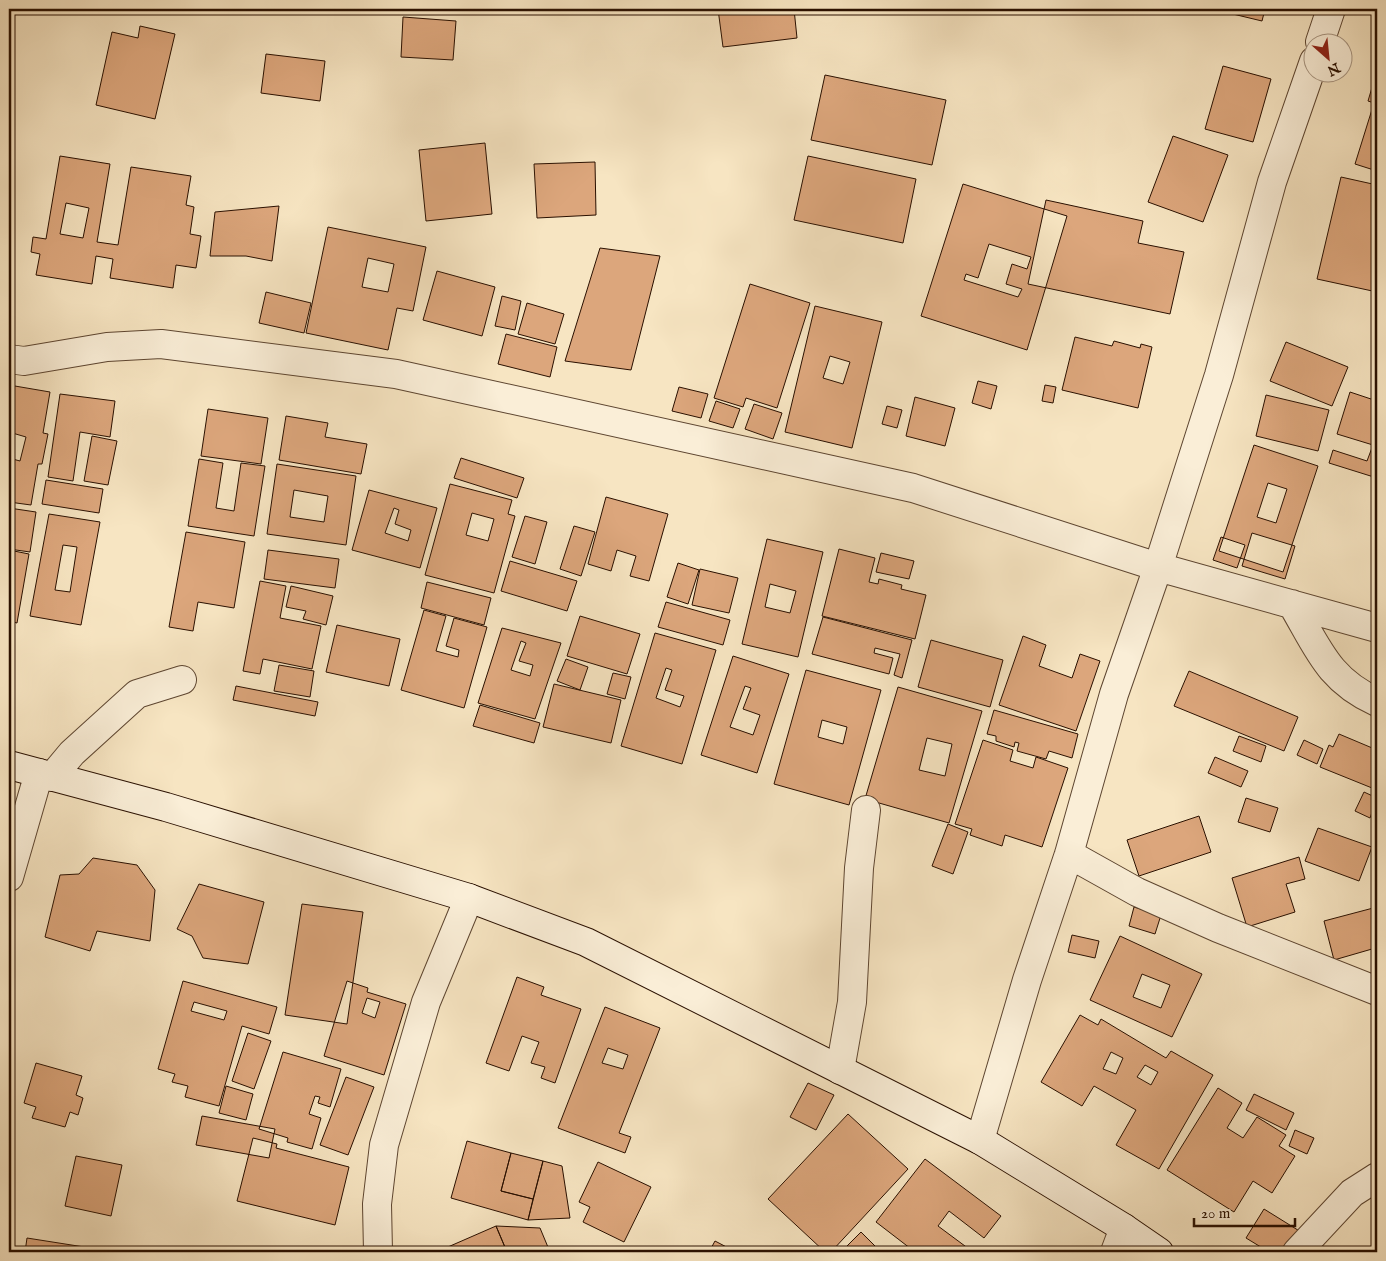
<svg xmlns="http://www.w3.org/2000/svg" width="1386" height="1261" viewBox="0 0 1386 1261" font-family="'IM FELL English',serif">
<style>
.building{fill:#dca67c;stroke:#2a1000;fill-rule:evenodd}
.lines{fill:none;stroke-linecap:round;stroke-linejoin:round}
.street-casing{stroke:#5d4530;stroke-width:30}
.secondary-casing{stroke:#2a1000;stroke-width:30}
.street{stroke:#faeed7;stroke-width:28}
.secondary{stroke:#faeed7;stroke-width:28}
</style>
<rect width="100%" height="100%" fill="#f7e5c2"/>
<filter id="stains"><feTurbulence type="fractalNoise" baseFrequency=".004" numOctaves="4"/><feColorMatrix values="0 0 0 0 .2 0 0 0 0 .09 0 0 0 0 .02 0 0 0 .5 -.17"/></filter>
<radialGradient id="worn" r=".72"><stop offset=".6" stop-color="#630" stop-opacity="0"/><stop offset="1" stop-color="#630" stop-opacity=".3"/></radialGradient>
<path class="building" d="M718,9H794L797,38L723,47Z
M1212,9H1265L1262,21Z
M403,17L456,21L453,60L401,57Z
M140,26L175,34L155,119L96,105L112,32L138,38Z
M266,54L325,61L320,101L261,93Z
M1223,66L1271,79L1253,142L1205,129Z
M1376,74H1377V171L1355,164L1374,103L1368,101Z
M825,75L946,100L932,165L811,140Z
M1173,136L1228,155L1203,222L1148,202Z
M485,143L492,214L426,221L419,150Z
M60,156L110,164L97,242L118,245L131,167L191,176L186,205L194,207L190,234L201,236L196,268L176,265L173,288L110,278L113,259L96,256L92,284L36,275L40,254L31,252L33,237L46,239ZM66,203L89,208L83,238L60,234Z
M808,156L916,179L903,243L794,220Z
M595,162L596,215L537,218L534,164Z
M1341,177L1377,185V292L1317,279Z
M963,184L1067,216L1027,350L921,316ZM989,244L1031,257L1027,269L1012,264L1006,284L1022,289L1018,297L964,280L966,274L978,278Z
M1046,200L1143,221L1138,243L1184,252L1170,314L1028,284Z
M279,206L272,261L246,256H210L215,212Z
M328,227L426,247L413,311L397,308L388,350L306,333ZM368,258L394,264L388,292L362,287Z
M600,248L660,256L631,370L565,361Z
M437,271L495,287L482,336L423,320Z
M750,284L810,303L777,408L746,398L743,407L714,398Z
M266,292L311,303L304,333L259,323Z
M502,296L521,301L515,330L495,326Z
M527,303L564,314L555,344L518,334Z
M815,306L882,322L852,448L785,432ZM830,356L850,362L843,384L823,378Z
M506,334L557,347L550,377L498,364Z
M1075,337L1112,346L1114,341L1140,348L1141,344L1152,347L1138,408L1062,390Z
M1286,342L1348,367L1332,406L1270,381Z
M978,381L997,386L991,409L972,403Z
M9,385L50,392L43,433L48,434L42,464H38L31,505L9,502V458L20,461L26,437L9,432Z
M1045,385L1056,387L1053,403L1042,401Z
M679,387L708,394L701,418L672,411Z
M1350,392L1377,401V478L1329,463L1333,450L1367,461L1373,445L1337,434Z
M60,394L115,401L110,437L80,432L73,481L48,477Z
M1266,395L1329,410L1318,451L1256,436Z
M915,397L955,408L945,446L906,436Z
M716,401L740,409L733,428L709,421Z
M754,404L782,413L773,439L745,429Z
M887,406L902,410L897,428L882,424Z
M208,409L268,418L261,464L201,456Z
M286,416L328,423L325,437L367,444L361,474L279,460Z
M92,436L117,441L108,485L84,481Z
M1254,445L1318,466L1283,572L1219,551ZM1268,483L1287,489L1276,523L1257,517Z
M461,458L524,478L517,498L454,478Z
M199,459L223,463L216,508L234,511L241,463L265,466L254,536L188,526Z
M277,464L356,476L346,545L267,534ZM294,490L328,496L324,522L290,517Z
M46,480L103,489L99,513L42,504Z
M450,484L512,500L508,514L515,516L494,593L425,575ZM472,513L494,519L488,541L466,535Z
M369,490L437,508L420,568L352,550ZM394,508L399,510L395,524L411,530L408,541L385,533Z
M606,497L668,514L649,581L630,576L636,556L617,550L611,571L588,564Z
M9,508L36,512L30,552L9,549Z
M49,514L100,522L81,625L30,616ZM63,545L77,547L70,592L55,590Z
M525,516L547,522L535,564L512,557Z
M574,526L595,532L581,576L560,569Z
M186,532L245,542L234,608L198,602L193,631L169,627Z
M1252,533L1295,546L1285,579L1242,566Z
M1221,537L1245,545L1237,568L1213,560Z
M767,539L823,552L798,657L742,644ZM770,584L796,591L790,613L765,607Z
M839,549L875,558L869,582L878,584L879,579L902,585L901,589L926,595L915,639L822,616Z
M9,550L29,554L17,623L9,621Z
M268,550L339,559L335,588L264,579Z
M881,553L914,561L909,579L876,572Z
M510,561L577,581L567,611L501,591Z
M678,563L699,570L688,604L667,597Z
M700,569L738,578L729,613L692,605Z
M260,581L286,586L280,618L321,626L312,669L263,659L260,674L243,671Z
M427,582L491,598L484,625L421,608Z
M291,586L333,596L326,625L303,619L306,611L286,607Z
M666,602L730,620L723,645L658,627Z
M424,610L446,616L436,651L458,657L459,650L446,646L454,618L487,627L464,708L401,690Z
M580,616L640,634L627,674L567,656Z
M823,617L912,640L902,678L894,675L900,654L875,648L874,653L893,658L889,674L812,654Z
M337,625L400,639L389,686L326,672Z
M502,628L561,643L535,719L478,703ZM521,641L526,643L519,661L533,665L530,676L511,670Z
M655,633L716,650L682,764L621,746ZM666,668L672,670L665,690L684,696L680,707L656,698Z
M1023,636L1046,645L1039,666L1072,678L1080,654L1100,661L1076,731L999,705Z
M931,640L1003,660L990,707L918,687Z
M733,656L789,674L757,773L701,755ZM745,686L751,688L743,709L760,715L753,735L730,727Z
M566,659L588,667L580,690L557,681Z
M279,665L314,671L310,697L274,691Z
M806,670L881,690L849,805L774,784ZM822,720L847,727L843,744L818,737Z
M1189,671L1298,717L1284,751L1174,706Z
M613,673L631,677L625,699L607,694Z
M554,684L621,700L611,743L543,727Z
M236,686L318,702L315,716L233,700Z
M898,687L982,711L949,823L865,799ZM927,738L952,744L945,776L919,770Z
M480,705L540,723L534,743L473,726Z
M994,710L1078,734L1072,758L1049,751L1046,759L1017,751L1019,743L1015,742L1014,747L996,741V736L987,734Z
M1339,734L1377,750V790L1320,767L1329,745L1333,747Z
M1239,736L1266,746L1261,762L1233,751Z
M983,740L1013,750L1010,761L1033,768L1036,757L1068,768L1042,847L1005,835L1002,846L970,835L972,829L955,824Z
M1304,740L1323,749L1317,764L1297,755Z
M1215,757L1248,771L1241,787L1208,773Z
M1364,792L1377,798L1370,818L1355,811Z
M1246,798L1278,808L1270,832L1238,822Z
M1199,816L1211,852L1139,876L1127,840Z
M948,824L968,832L953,874L932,866Z
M1318,828L1372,847L1359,881L1305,861Z
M1299,857L1305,879L1286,884L1295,912L1247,927L1232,878Z
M93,858L137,865L155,890L150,941L97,931L90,951L45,937L60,875L79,874Z
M199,884L264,902L248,964L203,958L192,936L177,929Z
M302,904L363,912L347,1024L285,1015Z
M1134,907L1161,915L1155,934L1129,926Z
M1377,907V967L1372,949L1334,960L1324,921Z
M1072,935L1099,941L1095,958L1068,952Z
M1120,936L1202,974L1172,1037L1090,1000ZM1142,974L1170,985L1161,1008L1133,997Z
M517,977L544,987L541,995L581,1009L555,1083L541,1078L545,1067L531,1063L539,1042L522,1036L509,1071L486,1063Z
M183,981L277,1007L269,1034L242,1026L219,1106L185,1097L188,1086L172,1082L175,1074L158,1069ZM194,1002L227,1011L224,1020L191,1011Z
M347,981L368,988L367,992L406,1004L384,1075L324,1056ZM367,998L380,1002L375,1018L362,1013Z
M605,1007L660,1028L619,1133L631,1137L625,1153L558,1128ZM608,1048L628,1055L623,1069L602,1063Z
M1080,1015L1098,1025L1101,1019L1166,1058L1171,1051L1213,1075L1159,1169L1116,1145L1136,1110L1094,1086L1082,1106L1041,1082ZM1111,1052L1123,1058L1116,1074L1103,1069ZM1145,1065L1158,1072L1151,1085L1137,1077Z
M248,1033L271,1041L254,1089L232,1081Z
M283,1052L341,1069L330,1107L318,1103L320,1097L315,1096L309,1114L321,1118L312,1149L287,1142L288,1138L259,1129Z
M36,1063L82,1076L76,1095L83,1098L78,1115L70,1112L65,1127L32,1118L36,1107L24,1103Z
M346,1077L374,1087L348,1155L320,1145Z
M808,1083L834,1095L816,1130L790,1117Z
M226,1086L253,1094L246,1120L219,1113Z
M1218,1088L1242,1103L1227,1128L1243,1138L1257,1117L1286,1135L1279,1146L1295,1156L1272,1193L1253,1181L1234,1212L1167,1170Z
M1254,1094L1294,1113L1286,1130L1246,1110Z
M848,1114L908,1169L831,1252H825L768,1199Z
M202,1116L275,1129L269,1158L196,1145Z
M1295,1130L1314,1138L1307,1154L1289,1146Z
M253,1138L277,1144L276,1148L349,1167L335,1225L237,1201Z
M467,1141L511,1153L501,1191L533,1199L528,1220L451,1198Z
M511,1153L543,1161L533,1199L501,1191Z
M76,1156L122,1165L111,1216L65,1206Z
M925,1159L1001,1216L984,1238L949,1211L938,1226L969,1249L967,1252H915L876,1222Z
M543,1161L562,1166L570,1218L528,1220Z
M598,1162L651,1187L624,1242L583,1222L590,1207L579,1202Z
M1264,1209L1301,1232L1288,1252H1269L1246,1238Z
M496,1226L507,1252H442L441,1250Z
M496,1226L540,1228L550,1252H507Z
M861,1232L881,1252H841Z
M27,1238L116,1252H25Z
M715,1241L736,1252H709Z"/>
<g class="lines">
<defs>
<path id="street" d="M1320,42L1331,9
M9,359L24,361L107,347L161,344L396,374L913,488L1158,567L1377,628
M1292,604C1318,648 1328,680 1377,702
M52,777L72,753L137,694L182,680
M1069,854L1137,892L1218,928L1377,991
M9,877L39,773
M840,1070L852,1002L859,868L866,810
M980,1140L1027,980L1069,854L1114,694L1158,567L1219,375L1272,182L1314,61
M378,1252L377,1204L384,1145L426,1002L469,898
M1115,1252L1124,1228
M1297,1252L1352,1193L1377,1177"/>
<path id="secondary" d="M9,765L166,807L469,898L586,942L980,1140L1124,1228L1159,1252"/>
</defs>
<use href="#street" class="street-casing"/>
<use href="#secondary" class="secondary-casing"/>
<use href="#street" class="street"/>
<use href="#secondary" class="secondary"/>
</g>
<rect width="1386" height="1261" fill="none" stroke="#f7e5c2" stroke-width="30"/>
<rect x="10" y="10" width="1366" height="1241" fill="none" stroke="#2a1000" stroke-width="2.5"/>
<rect x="15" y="15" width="1356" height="1231" fill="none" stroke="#2a1000"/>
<g transform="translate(1328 58) rotate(153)"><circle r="24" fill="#faeed7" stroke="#a79581"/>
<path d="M0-4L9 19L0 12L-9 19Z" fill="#8f2418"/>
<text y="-8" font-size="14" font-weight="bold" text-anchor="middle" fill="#2a1000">N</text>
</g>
<path d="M1194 1218v8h101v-8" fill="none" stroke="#2a1000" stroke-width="2.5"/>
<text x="1201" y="1218" font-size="15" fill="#2a1000" stroke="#faeed7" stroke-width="4" paint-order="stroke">20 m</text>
<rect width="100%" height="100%" filter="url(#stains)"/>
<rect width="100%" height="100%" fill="url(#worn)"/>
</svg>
